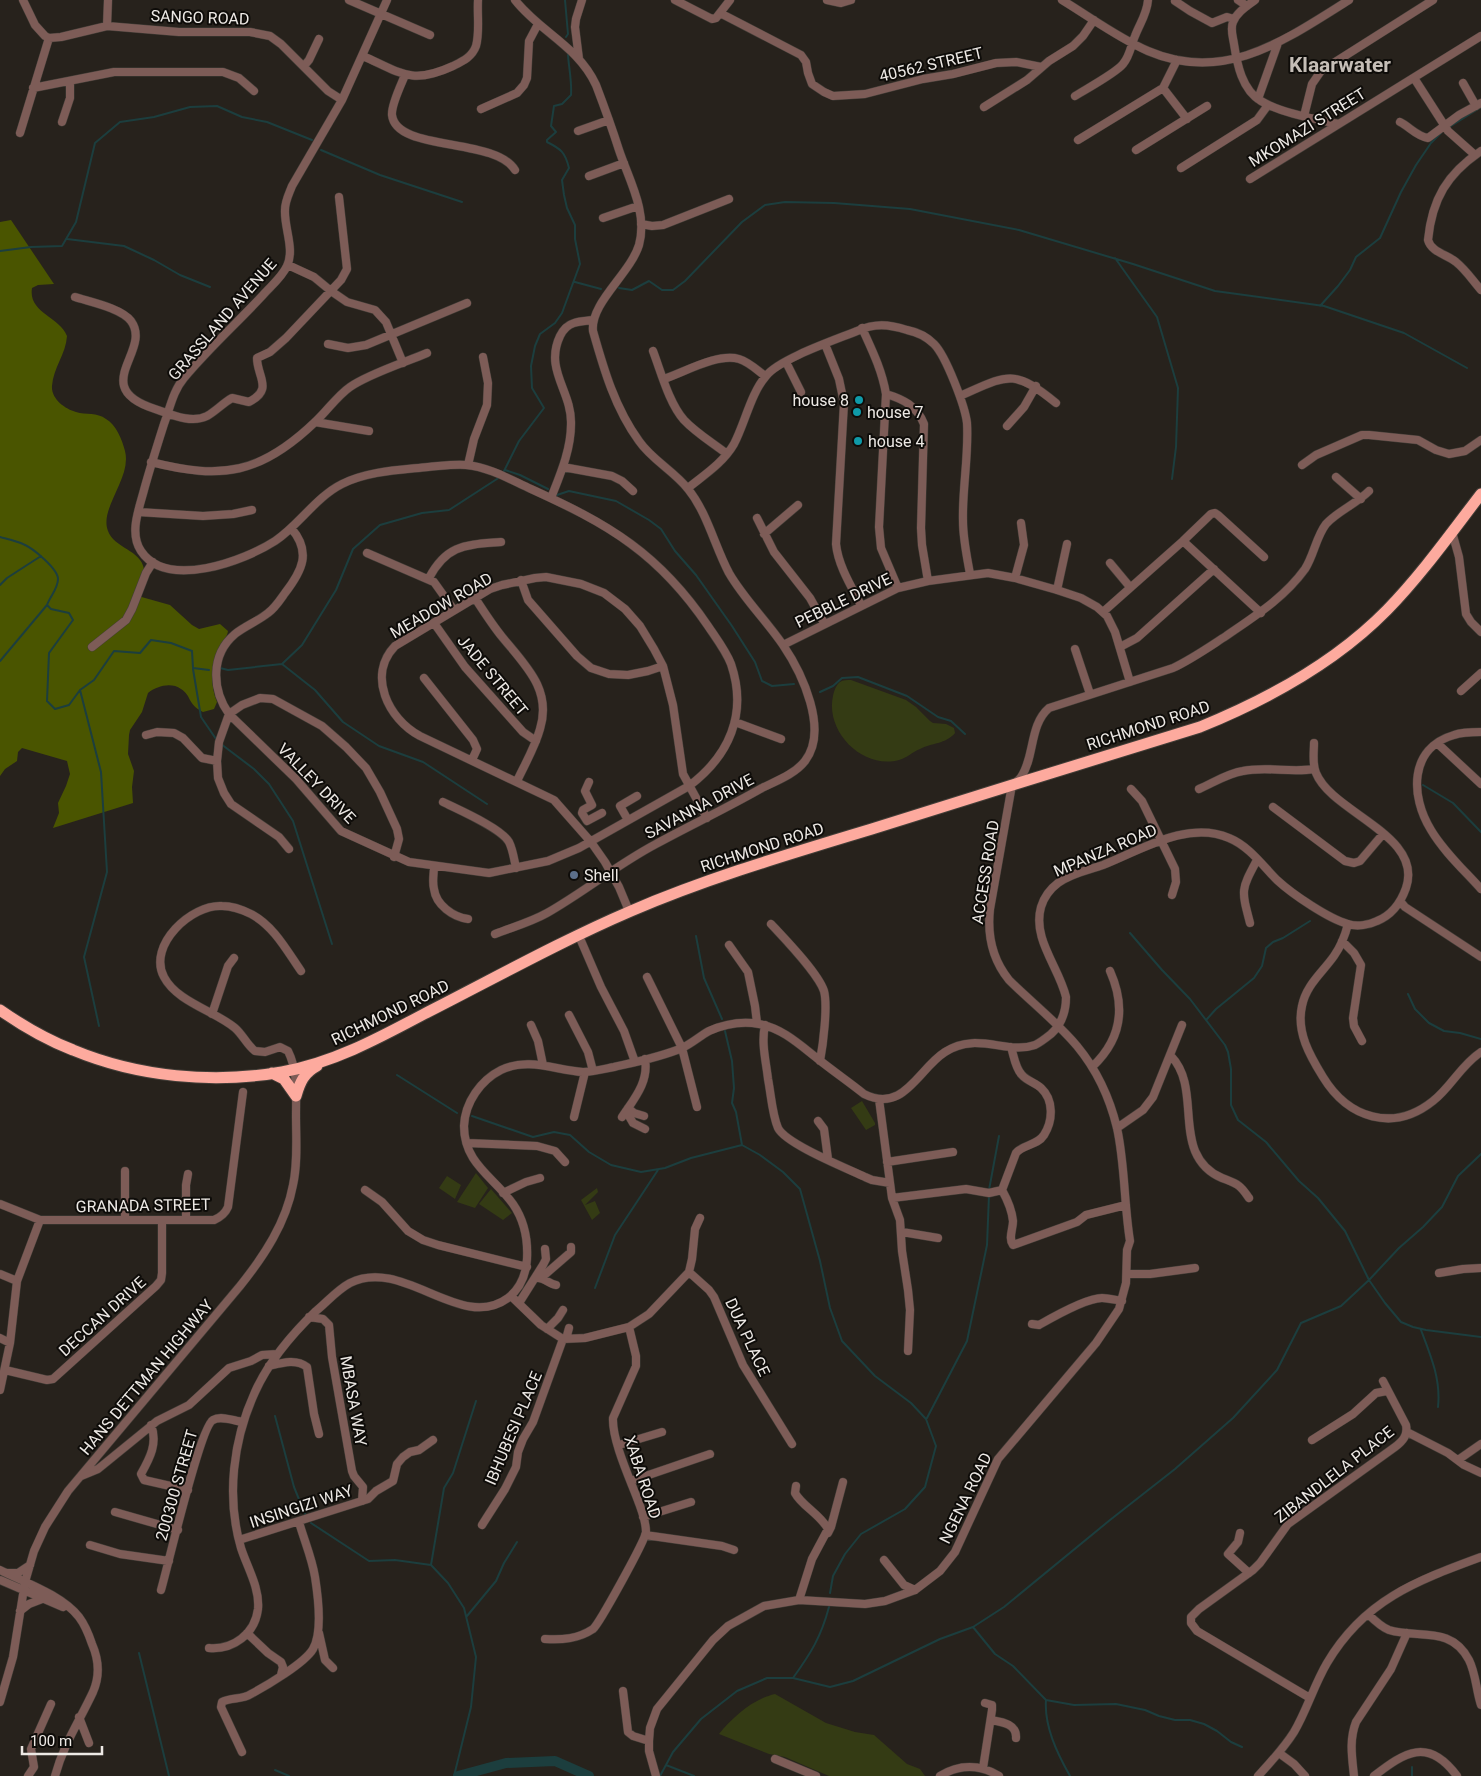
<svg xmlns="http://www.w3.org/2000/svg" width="1481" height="1776" viewBox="0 0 1481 1776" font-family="Roboto,sans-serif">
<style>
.green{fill:#343b14}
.forest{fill:#4a5500}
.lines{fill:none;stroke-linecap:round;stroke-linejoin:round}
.stream{stroke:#1c3e3e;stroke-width:2}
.river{stroke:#1c3e3e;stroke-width:10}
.minor-casing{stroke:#433e38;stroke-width:9}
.highway-casing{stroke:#433e38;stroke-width:13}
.minor{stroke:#7d5c57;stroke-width:8}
.highway{stroke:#fdaa9e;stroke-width:11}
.culture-dot{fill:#0f9aa8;stroke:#0e0c09;stroke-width:2}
.service-dot{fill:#5c6f8a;stroke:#0e0c09;stroke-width:2}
.labels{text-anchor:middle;stroke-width:4;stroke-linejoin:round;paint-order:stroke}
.street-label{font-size:16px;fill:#ede9e5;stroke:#0e0c09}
.poi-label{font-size:16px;fill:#ede9e5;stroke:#0e0c09;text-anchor:start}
.district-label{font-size:21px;font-weight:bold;fill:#c5beb7;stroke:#0e0c09}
</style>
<rect width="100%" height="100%" fill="#27221c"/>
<path class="green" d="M851,680L906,700L916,707L930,721L933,723L946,724L954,728L955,733C946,744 931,743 920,749C912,752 907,758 899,760C863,770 825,732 833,696C834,691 836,685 840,682C843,680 847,680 851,680Z
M862,1101L875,1123V1125L866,1130L851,1108Z
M476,1173L488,1188L475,1208L457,1202Z
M447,1176L461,1185L455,1199L439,1188Z
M597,1188L598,1192L585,1205L595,1201L600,1213L592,1220L581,1200Z
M491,1189L512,1213L503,1220L479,1204Z
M775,1694L826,1723L855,1732L874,1735L907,1764L920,1769L925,1776H829L785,1757L769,1754L719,1734C733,1717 753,1699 775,1694Z"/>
<path class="forest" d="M11,220L54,284L38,285L32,288C28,313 59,316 67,336C66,354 53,368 52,386C51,399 65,409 76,412C86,415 97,412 106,419C116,425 122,439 125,451C132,478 99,508 108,531C114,548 141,550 144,569L136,589L138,596L170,605L192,625L199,629L220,624L228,631C227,638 222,642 219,648C211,664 210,686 217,702L214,709L203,712C187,704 192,696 181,689C171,682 157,686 148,693L142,712L130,730L129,735L128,754L134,771L132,787L133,803L53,828L59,813L58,803L66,786L70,774L67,761L22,748L18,752L17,761L5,769L0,776V222Z"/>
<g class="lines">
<path class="stream" d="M565,0L568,34L566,37
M1451,126L1481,107
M321,150L380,175L462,202
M67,239L124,246L154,260L180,275L210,287
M0,251L31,247L62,246L76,222L95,143L120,122L154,117L190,107L217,106L242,117L267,122L312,140
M1115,258L1157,317L1178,388L1176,447L1172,479
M575,282L601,289
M619,288L632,290L649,281L662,290H673L685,281L742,222L765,205L785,202L834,203L910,209L1019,230L1133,264L1215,291L1324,306L1404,333L1467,368
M1320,306L1338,286L1350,270L1356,257L1380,238L1401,192L1416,165L1431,143L1441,133
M505,470L520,475L548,489
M503,473L519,441L544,408L532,388L531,366L535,346L540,334L555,323L562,313L580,264L575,239V225L567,208L564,195L562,180L569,168C565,152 561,149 547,142V140L556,132L551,126L554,106L562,104L571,95C572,82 569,69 568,55
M557,495L569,491L616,501L649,520L661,529L675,551L696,575L732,626L755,662L762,681L772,686L794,684
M0,537C7,539 16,541 23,544C33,548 58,569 58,579C58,589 50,596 47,605L51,609L69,613L73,620L49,653L47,701L55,709L69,705L80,690L94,680L114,651L140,653L151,640L171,643L192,651L193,668L209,670
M0,585L7,578L41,556
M0,661L47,605
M282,664L315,690L343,722L379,746L423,762L487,804
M220,668L228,670L282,664L302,645L336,590L353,549L380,525L422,513L449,510L500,477
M193,669L201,717L216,739
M80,690L101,772L107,872L84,957L99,1026
M820,692L833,686L842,678L858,677L907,696L938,717L951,721L965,734
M221,744L254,769L269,784L293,821L332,944
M1423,785L1453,803L1481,832
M1130,933L1162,970L1190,999L1225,1045L1228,1052L1231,1069V1105L1238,1120L1266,1142L1299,1181L1318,1198L1345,1231L1369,1280L1385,1303L1401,1322L1413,1327L1426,1330L1481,1337
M696,936L704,978L722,1019
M1408,994L1415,1009L1429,1023L1444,1031L1460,1033L1481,1039
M1207,1019L1216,1009L1254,978L1262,966L1266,948L1273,942L1283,938L1310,921
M725,1031L732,1061L734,1088L732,1103L736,1112L742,1145
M397,1075L457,1113
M472,1116L533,1137L554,1132L570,1135L589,1152L611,1165L641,1172L665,1168L691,1158L742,1145L760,1155L783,1172L800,1189L820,1261L830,1308L842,1341L875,1376L911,1403L926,1419L936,1446L925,1487L905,1509L861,1534L845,1554L833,1576L830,1593
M989,1190L999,1136
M595,1288L615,1235L658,1170
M1421,1330C1431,1356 1441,1380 1438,1407
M275,1416L294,1487L305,1514
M927,1418L967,1341L987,1245L989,1195
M311,1523L369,1561L395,1560L431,1565
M467,1616L496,1581L504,1563L517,1542
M973,1627L995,1654L1013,1666L1046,1700L1074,1705L1116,1704L1145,1710L1159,1716L1175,1720H1190L1204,1724L1217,1731L1231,1742L1242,1747
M139,1653L169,1776
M793,1678C811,1653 821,1637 829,1607
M1046,1700C1044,1726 1057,1753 1070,1776
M666,1765L694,1776
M1412,1767V1776
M275,1770L289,1776
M454,1776L471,1707L476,1657L464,1608L448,1583L431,1565L444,1488L453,1473L476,1401
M660,1776L673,1752L701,1719L737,1691L767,1678H793L830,1687L853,1681L940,1639L973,1627L1004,1607L1110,1520L1175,1469L1233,1418L1277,1370L1301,1323L1341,1306L1369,1280L1399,1248L1423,1227L1442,1207L1458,1176L1481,1154"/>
<path class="river" d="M458,1776L506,1763L555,1761L589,1776"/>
<defs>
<path id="minor" d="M23,0L35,25L45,36L49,38L61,37L107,26L179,32H250L270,36L281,44L328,91L342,100
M349,0L430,35
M675,0L712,19L716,18L730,0
M827,0L841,3L851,0
M1062,0C1090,17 1118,38 1148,51C1225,84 1285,40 1349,0
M1238,0L1247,6
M1255,0C1247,6 1237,12 1233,22C1230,29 1233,37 1234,44C1237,64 1242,90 1261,101C1281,113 1315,119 1338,124
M1175,1L1190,11L1212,23L1227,17L1234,19
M720,13L801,55L806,62L808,73L812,84L824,92L833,96L865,94L923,79L953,74L996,63L1016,62L1041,67
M107,26L108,0
M363,56C401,73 412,85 453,66C463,61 472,57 476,46C480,32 477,15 478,0
M579,59L575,27L576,19L582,0
M304,66L309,60L319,39
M405,75C401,85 391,105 392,115C396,152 495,137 515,170
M1414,78L1448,131L1475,155
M1463,83L1476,106
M33,88L114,72H223L239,78L254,91
M1163,88L1187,119
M1075,96C1086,89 1116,73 1123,64C1130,56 1131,45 1135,36C1140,23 1147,14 1148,0
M1258,99L1278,43
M984,107L1027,80L1049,61L1073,46L1083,36L1094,20
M481,109L517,93L524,85L527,78L529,41L538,24
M1304,116L1312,84L1321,71L1433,0
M62,122L70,98V81
M1400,122C1410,127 1416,136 1428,138L1459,115L1481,103
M578,131L609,120
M20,133L49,38
M1078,140L1163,88L1177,60
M1136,150L1207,106
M1481,151C1447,174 1432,199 1428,240C1431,252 1448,255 1456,262C1466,270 1473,281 1481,290
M1181,168L1257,120L1268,105
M589,176L624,163
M1250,179L1481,36
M603,218L638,206
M641,224L652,226L663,225L729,199
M288,265L314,277L331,291L347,302L375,310L386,322L403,363
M75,297C90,302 121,308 131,321C153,351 87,387 155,409C170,414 191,424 207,416C216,411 223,403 232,398L249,402C274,389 257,377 257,358L270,352L286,338L341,280L347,269L339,197
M862,328C872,350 882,370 886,394L879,527L881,548L898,588
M328,344L348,348L366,345L467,303
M825,344L839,379L844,403L836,544C838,565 851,586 861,605
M653,351C661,372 669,403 684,420C696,433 713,443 727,454
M786,362L801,392
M664,379C685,372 717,353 739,359C749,362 757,370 765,376
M886,394C903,399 917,406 924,424L921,528L922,545L928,581
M960,396C1008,375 1013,368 1056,403
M315,422L369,431
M1007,426L1024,407L1036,386
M151,462C222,480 261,474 315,422C327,411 337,396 350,387C368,374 406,362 427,353
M468,465L474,439L487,405L488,383L483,357
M1302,465L1316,455L1362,435H1369L1418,440L1436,450L1449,454L1465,451L1481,440
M563,467L612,476L622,481L633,491
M1336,477L1361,499
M688,488C704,475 723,463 734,444C745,423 751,393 766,376C779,359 835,340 857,331C875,323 888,324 907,330C917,332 927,337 934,344C946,356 965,406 967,423C969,455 962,490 963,521C963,539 967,557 970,574
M551,498C560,475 571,450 571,424C572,391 544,370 560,336C563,330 567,325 574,323C580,321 587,321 593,320
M138,512L203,516L233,514L252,510
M757,518L774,552L810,598L824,623
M291,528C312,552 302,571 285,593C280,600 275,608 268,613C258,621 245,626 235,634C210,655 212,690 229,714L296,779L341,831L409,862L489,873L548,861L579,848L689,786C729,756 748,714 731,664C726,651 716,638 708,626C687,595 661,566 631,544C600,521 566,505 531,489C511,480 489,467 466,465C454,464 441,466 428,467C400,470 368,471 342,484C316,497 299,525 275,541C244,561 167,590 141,551C129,533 139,509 144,490C150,468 157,446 164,424C170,408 173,391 184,378C208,349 237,323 263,295C271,286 282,277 287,266C295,249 284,228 285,210C285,201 289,194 292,186L342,100L387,0
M1452,532L1459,557L1466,614L1471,622L1481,632
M764,534L798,505
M1183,541L1261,613
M367,553L434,582L454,610
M1110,563L1130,587
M429,578C447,544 466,545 501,542
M1015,578L1024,545L1021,523
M521,580L528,600L577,656L591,668L609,674L628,675L648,671L663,666
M1057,590L1067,544
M475,598C484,612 493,626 503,638C526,666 552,690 540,729C535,747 525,764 517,781
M1103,612L1183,541L1211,514L1215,513L1218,515L1264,557
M434,623L465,667L523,732L536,741
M783,645L898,588L928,581L988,573L1015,578L1057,590L1081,598L1097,607L1107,616L1115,632L1130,682
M92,647L126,620L132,609L146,573L153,562
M1120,647L1137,638L1214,569
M1075,649L1090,694
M424,678L473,740L477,749L472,760
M1461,691L1481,673
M735,722L781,739
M1481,732C1472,732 1462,732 1454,735C1409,748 1410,796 1431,830C1444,852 1464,870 1481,889
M146,735L157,732L174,733L183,738L202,758L217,761
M1437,743L1481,784
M589,782L585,791L592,805L583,810L582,813L587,821L602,813
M1131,789L1142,801L1175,869L1176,882L1172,895
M1199,789C1213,783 1228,773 1243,771C1266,766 1291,773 1314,769
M443,802C459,810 501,828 509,842C513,850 514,859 516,868
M1273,807L1345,861L1354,863L1360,861L1383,834
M628,820L620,806L637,796
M289,849L279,837L231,804L224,793L218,778L217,761L219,742L229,714L242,705L260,698L273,699L322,726L346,747L366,768L380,792L397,829L399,839L394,857
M434,866C434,873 432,882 434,889C436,905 453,917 468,919
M1400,901L1405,907L1481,957
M629,911L619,887L605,862L591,842L554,800L420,736C388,719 367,675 395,646L490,589L502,585L535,578L546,577L581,584L604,593L625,609L640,626L654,649L663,666L673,705L683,774L707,818
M1250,923C1241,889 1241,890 1257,860
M771,924C785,939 818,973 824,991C828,1006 823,1045 820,1061
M1348,924C1345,936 1341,946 1334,956C1322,973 1306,985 1302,1006C1296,1032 1310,1056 1323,1077C1348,1118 1393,1133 1433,1101C1451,1087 1461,1065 1481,1052
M495,934C513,927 531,922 547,913C584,892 618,864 656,844C691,825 727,808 762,788C776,781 795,774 805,761C829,730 802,673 783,645C766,620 744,599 729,573C715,547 707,512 688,489C674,471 652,460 639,441C615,408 604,370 593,331C590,303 630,274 639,245C648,212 629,180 619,150C612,128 604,106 596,85C578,46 540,32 515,0
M579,936L601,987L624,1031L635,1062
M1342,941L1354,953L1361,965L1353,1018L1354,1026L1362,1041
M729,945L748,972L755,1006L757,1023
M647,977L682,1048L697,1107
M212,1014L228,966L234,958
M569,1015L588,1052L593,1071
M531,1025L538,1041L543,1065
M765,1025C761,1043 766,1061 768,1079C771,1094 772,1114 778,1128C786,1144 846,1168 865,1177L872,1180L890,1183
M1171,1056C1195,1081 1183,1121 1195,1151C1200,1163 1210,1173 1222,1178C1227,1180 1234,1182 1239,1186C1243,1189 1246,1194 1249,1198
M1092,1067C1122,1039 1126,1007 1110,971
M879,1099L892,1198L900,1220L902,1251L908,1290L910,1310L908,1351
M628,1108L634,1113L644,1116
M626,1111L633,1123L645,1129
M574,1117L585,1072
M622,1117C634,1099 649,1082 645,1059
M818,1121L824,1129L828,1159
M1117,1128L1143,1110L1153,1097L1182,1025
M467,1143L537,1146L555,1151L565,1162
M887,1162L953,1152
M125,1171V1220
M365,1190L382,1202L408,1231L423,1240L438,1245L527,1267
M1002,1190C1007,1199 1012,1211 1013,1221C1013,1230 1008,1238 1013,1245L1077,1222L1086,1215L1126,1205
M503,1193L526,1182L540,1178
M892,1198L966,1189L989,1193L1002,1190L1016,1153C1023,1144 1037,1146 1044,1135C1053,1121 1054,1100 1041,1088C1036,1083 1027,1081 1022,1075C1015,1068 1014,1056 1011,1047
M0,1204L40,1220H214C221,1217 225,1214 228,1207L243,1092
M186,1220V1185L188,1174
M902,1232L938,1238
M689,1272L709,1290L714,1297L743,1365L792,1444
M1439,1273L1463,1269L1481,1268
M0,1274L17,1281
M1128,1274H1150L1195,1268
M538,1278C545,1278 549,1284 556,1285
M541,1278L571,1252V1247
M511,1296L541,1325L563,1339L585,1338L629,1327L649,1314L689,1272L692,1259L695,1229L700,1218
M519,1303L543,1265L546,1259L545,1249
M309,1317L323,1319L329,1325L332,1357L352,1471L354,1476L363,1487L362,1501
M1032,1324L1039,1325C1053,1317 1086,1298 1102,1298C1108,1298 1115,1300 1122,1301
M547,1329L558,1318L563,1310
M0,1338L10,1343
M566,1339L569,1328
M269,1366C281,1363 296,1358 307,1367L314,1414L319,1434
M5,1370L47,1380L53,1379L156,1286L161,1280L162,1273V1220
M0,1390L10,1343L17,1281L40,1220
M151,1425C158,1443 150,1458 141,1474L144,1480L188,1490
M1407,1432L1448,1453L1464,1465L1481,1473
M1312,1440L1353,1414L1376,1393L1387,1391
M619,1445L662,1432
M1458,1460L1481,1444
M81,1476L98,1469L157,1421L189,1405L229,1368L251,1361L262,1355L277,1354
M631,1481L710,1454
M796,1486L795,1493C802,1506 820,1514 828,1529L812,1559L799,1600
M115,1512L178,1530
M643,1517L691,1502
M482,1525L505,1489L516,1467L518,1452L523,1439L533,1422L563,1339
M828,1533L831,1527L843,1482
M1240,1533L1238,1542L1228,1554L1249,1573
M645,1535L722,1546L734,1550
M239,1540L368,1499L376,1491L393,1481L397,1464L403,1457L410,1452L419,1450L433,1440
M90,1545L120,1554L169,1561
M884,1560L904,1585L915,1590
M0,1570C24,1582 62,1595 79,1617C85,1625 89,1635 92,1644C99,1660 100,1676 93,1692C79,1722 64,1743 55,1776
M8,1573H18L30,1565
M0,1580L63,1607
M161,1590C168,1566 200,1427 213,1420C221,1415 234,1421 243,1422
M20,1611L29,1604L42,1599
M1368,1614C1374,1620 1381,1627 1389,1630C1418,1639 1451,1625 1469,1660C1476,1674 1476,1690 1481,1705
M247,1633L268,1653L281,1662L283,1667L281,1675
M319,1633L325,1660L333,1668
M545,1639C562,1640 578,1639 593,1629C599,1624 645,1541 646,1532C646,1521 641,1508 637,1498C629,1477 612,1440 613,1418L636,1366V1356L629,1327
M209,1648C233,1650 255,1634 258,1609C260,1588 247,1567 241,1548C226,1497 233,1440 255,1392C269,1361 291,1335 316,1311C327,1302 337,1290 350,1283C403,1256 461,1333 508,1298C521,1288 526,1275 527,1259C528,1240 524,1220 513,1204C494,1177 464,1164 464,1126C465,1102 481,1080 501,1070C528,1057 555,1070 583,1072C593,1072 604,1069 614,1067C636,1062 661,1057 682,1048C691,1044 700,1036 709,1031C725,1024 742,1021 759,1024C782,1028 800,1045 818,1059C833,1071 849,1082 864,1094C904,1114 918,1069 945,1052C977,1031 1007,1055 1035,1045C1041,1042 1046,1038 1051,1034C1062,1024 1066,1012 1066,997C1059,967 1032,939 1041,907C1044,897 1050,889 1058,883C1071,873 1089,870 1103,865C1141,850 1188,820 1229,838C1249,846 1263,866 1277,880C1292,894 1329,919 1348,924C1357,927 1369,925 1377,921C1392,915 1401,902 1406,888C1424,835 1332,813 1316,773C1312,764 1314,752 1314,743
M623,1691L628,1732L633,1736L649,1741
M1310,1698L1197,1631L1191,1623V1617L1199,1609L1253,1570L1260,1563L1288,1524L1395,1447C1403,1441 1408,1435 1406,1425L1383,1381
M0,1702L13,1657L25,1582L34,1551L45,1527L68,1491L240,1286C264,1256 286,1223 293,1185C298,1162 296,1138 296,1115C296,1093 298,1071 288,1051L280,1047L265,1052L255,1051C247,1045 243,1035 235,1028C215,1011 177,1002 164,977C147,945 192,904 222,906C232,906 243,910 251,914C274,926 287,951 301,971
M79,1717L89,1743
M991,1720C1002,1722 1017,1724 1016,1738
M242,1752L221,1707L222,1702C231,1697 242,1700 251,1694C266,1686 305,1663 313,1649C323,1632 318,1596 315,1577C312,1558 304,1540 299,1522
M1279,1753L1294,1764L1305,1776
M775,1759L816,1776
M983,1768L992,1710V1705L985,1703
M28,1776L34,1767L31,1749L51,1704
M656,1776L649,1751V1741L650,1728L657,1709L713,1640L728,1626L764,1606L799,1600L865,1604L885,1601L915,1590L940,1571L955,1552L998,1459L1096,1343L1119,1309L1126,1283L1127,1250L1130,1241C1124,1204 1125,1164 1117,1128C1110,1099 1096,1069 1077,1046C1057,1022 1031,1002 1009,980C992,959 987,936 990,909L1012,785C1015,783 1019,780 1021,777C1035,757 1029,725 1049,708L1173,668C1192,659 1209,647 1226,636C1255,616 1284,598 1305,569C1314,555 1316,537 1326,524C1338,511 1356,504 1369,491
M940,1776C959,1764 980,1764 999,1776
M1258,1776C1271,1762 1284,1748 1294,1732C1307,1710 1314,1685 1327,1663C1364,1600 1416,1581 1481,1557
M1354,1776C1352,1757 1349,1740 1356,1722L1391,1669L1407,1633
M1374,1776C1405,1752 1428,1737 1457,1776"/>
<path id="highway" d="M0,1010C23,1026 47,1040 73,1050C138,1077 213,1084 282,1072C333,1063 379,1038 424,1014C493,979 561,941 631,911C710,877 793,853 875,828C983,794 1092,760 1200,727C1269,699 1335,663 1387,610C1422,574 1451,533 1481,494
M272,1073L284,1079L296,1096
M296,1096C300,1082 304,1073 317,1066"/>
</defs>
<use href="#minor" class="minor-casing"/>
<use href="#highway" class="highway-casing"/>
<use href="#minor" class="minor"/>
<use href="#highway" class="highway"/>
</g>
<g class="culture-dot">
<circle cx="859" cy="400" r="5"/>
<circle cx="857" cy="412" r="5"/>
<circle cx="858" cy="441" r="5"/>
</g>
<circle class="service-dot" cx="574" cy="875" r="5"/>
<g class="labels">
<g class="street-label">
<text transform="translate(200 17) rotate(2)" y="6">SANGO ROAD</text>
<text transform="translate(931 64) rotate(-13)" y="6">40562 STREET</text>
<text transform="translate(1307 127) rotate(-32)" y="6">MKOMAZI STREET</text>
<text transform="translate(222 319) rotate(-49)" y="6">GRASSLAND AVENUE</text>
<text transform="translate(843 600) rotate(-26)" y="6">PEBBLE DRIVE</text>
<text transform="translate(441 605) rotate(-30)" y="6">MEADOW ROAD</text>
<text transform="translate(493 675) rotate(50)" y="6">JADE STREET</text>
<text transform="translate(1148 725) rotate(-18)" y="6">RICHMOND ROAD</text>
<text transform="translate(317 783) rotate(46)" y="6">VALLEY DRIVE</text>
<text transform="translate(699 806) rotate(-28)" y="6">SAVANNA DRIVE</text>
<text transform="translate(762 847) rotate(-18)" y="6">RICHMOND ROAD</text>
<text transform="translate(1105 850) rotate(-23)" y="6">MPANZA ROAD</text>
<text transform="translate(985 872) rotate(-81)" y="6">ACCESS ROAD</text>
<text transform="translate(390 1012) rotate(-26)" y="6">RICHMOND ROAD</text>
<text transform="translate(143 1205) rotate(-1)" y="6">GRANADA STREET</text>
<text transform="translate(102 1316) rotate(-42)" y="6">DECCAN DRIVE</text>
<text transform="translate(748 1337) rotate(65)" y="6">DUA PLACE</text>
<text transform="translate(146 1377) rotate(-50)" y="6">HANS DETTMAN HIGHWAY</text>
<text transform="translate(354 1401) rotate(80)" y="6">MBASA WAY</text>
<text transform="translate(513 1428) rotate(-67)" y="6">IBHUBESI PLACE</text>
<text transform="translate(1334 1474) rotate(-38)" y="6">ZIBANDLELA PLACE</text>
<text transform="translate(643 1477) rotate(72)" y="6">XABA ROAD</text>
<text transform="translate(176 1485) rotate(-74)" y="6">200300 STREET</text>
<text transform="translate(965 1498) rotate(-64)" y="6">NGENA ROAD</text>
<text transform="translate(301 1506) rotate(-18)" y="6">INSINGIZI WAY</text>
</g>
<g class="poi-label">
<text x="849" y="406" text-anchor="end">house 8</text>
<text x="867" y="418">house 7</text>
<text x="868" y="447">house 4</text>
<text x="584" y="881">Shell</text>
</g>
<g class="district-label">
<text x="1340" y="72">Klaarwater</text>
</g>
</g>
<path d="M22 1746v8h80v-8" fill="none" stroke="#ede9e5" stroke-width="2.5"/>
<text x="30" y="1746" font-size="15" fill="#ede9e5" stroke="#0e0c09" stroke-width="4" paint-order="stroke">100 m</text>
</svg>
